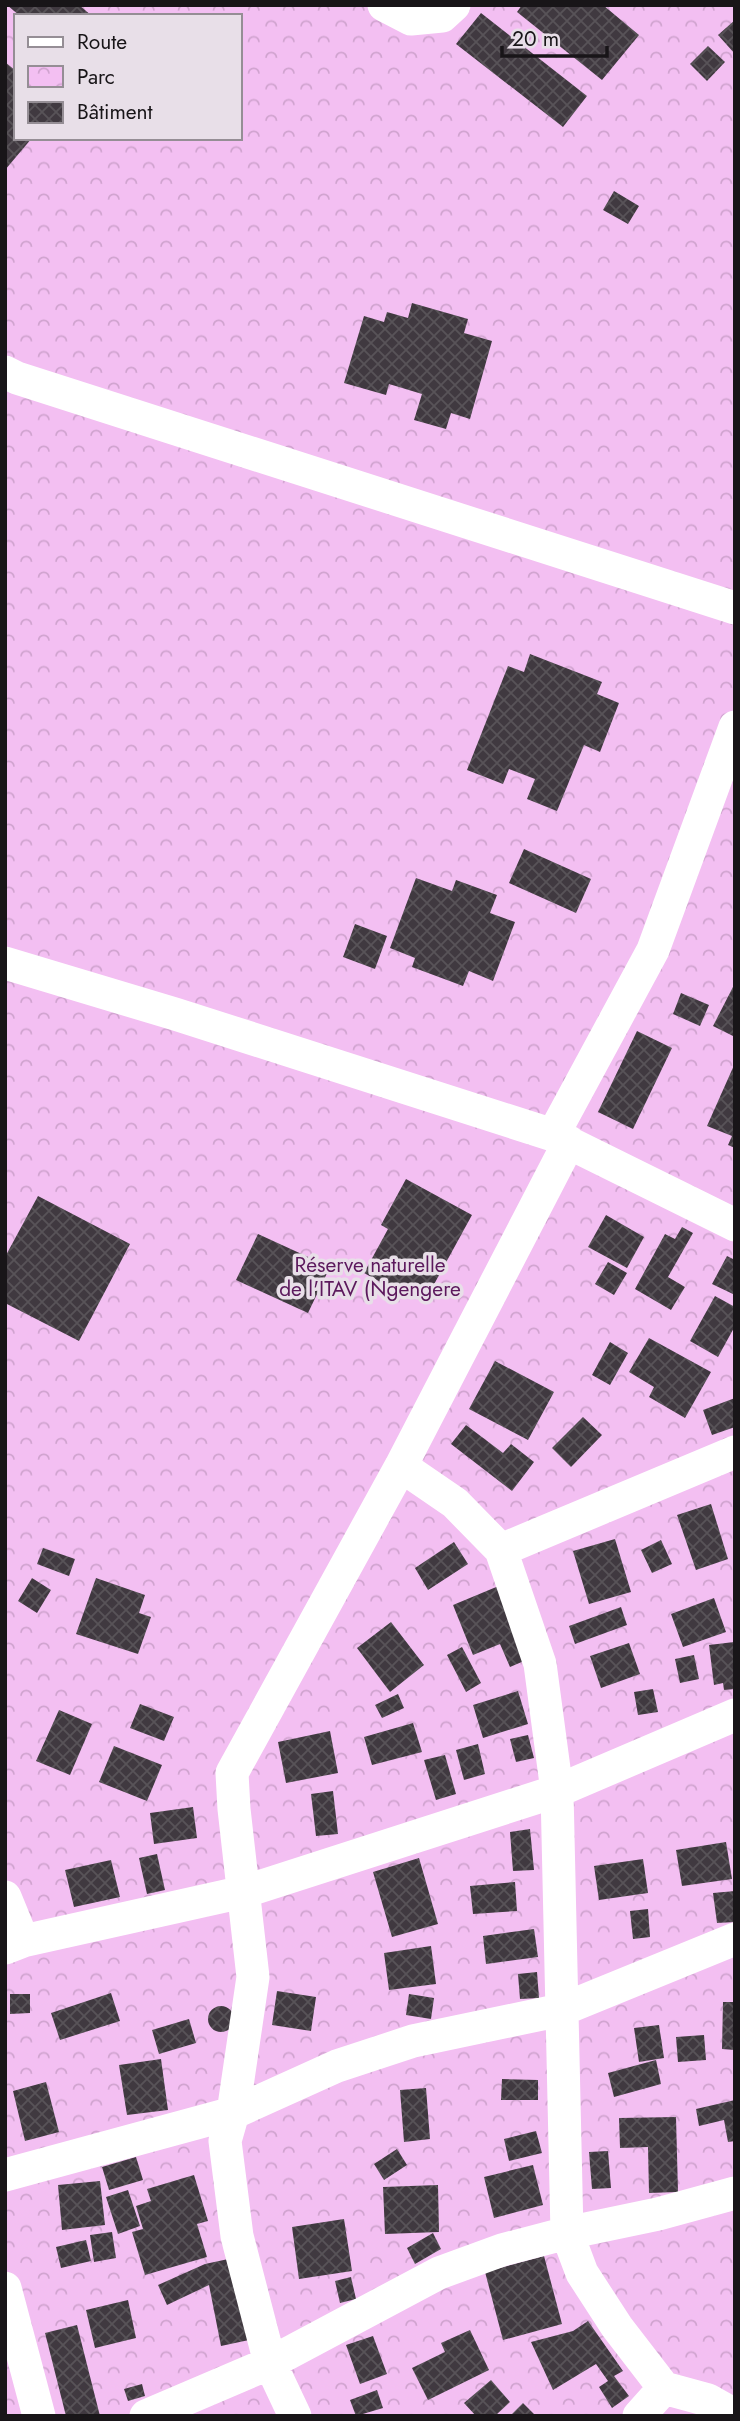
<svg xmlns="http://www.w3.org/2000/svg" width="740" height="2421" viewBox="0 0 740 2421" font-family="Jost,sans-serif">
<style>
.park{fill:url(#park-crowns);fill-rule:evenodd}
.building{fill:url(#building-cross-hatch)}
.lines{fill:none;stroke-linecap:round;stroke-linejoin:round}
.minor{stroke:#fff;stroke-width:33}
.labels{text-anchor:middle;stroke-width:7;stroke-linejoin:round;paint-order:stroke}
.park-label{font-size:21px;fill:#5c195d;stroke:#e8dfe8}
</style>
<defs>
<pattern id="park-crowns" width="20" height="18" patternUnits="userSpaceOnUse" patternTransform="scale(1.75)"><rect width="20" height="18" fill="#f3bff2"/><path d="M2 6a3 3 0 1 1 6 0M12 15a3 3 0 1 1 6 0" fill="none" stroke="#d0a3cf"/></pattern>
<pattern id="building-cross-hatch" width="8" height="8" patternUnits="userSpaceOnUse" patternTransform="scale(1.75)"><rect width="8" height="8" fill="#403940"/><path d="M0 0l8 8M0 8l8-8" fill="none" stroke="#585358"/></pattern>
</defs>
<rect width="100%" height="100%" fill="#e8dfe8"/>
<path class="park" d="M5,5H735V2416H5ZM16,16H240V138H16Z"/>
<path class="building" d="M7,5H79L92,16H20Z
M522,5H603L639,35L602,80L517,12Z
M481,13L587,96L563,127L456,44Z
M735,20V54L718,35Z
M708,46L725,62L707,81L690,64Z
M5,62L16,71V138H32L5,170Z
M614,191L639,206L628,224L603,210Z
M412,303L468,319L464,333L492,341L470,419L451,413L446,429L414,420L422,394L389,384L386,395L344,383L364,316L384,322L387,312L408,318Z
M530,654L602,682L597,694L619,703L600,752L584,745L557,811L527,799L535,779L509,769L503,784L467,770L508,666L524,672Z
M524,849L591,879L576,913L509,883Z
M416,878L452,891L456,880L497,895L490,913L515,922L493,981L469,971L463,986L412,967L415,958L390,948Z
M355,924L387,936L375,969L343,957Z
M735,983V1037L713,1026Z
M681,993L709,1005L700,1026L673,1014Z
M637,1031L672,1048L633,1129L598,1112Z
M735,1063V1148L728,1145L732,1136L707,1126Z
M406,1179L472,1215L426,1299L413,1292L410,1298L364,1273L388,1229L381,1225Z
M38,1196L130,1244L79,1341L5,1303V1257Z
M606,1215L644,1237L627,1268L588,1247Z
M682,1227L693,1233L668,1277L685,1287L671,1310L635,1289L665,1234L675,1239Z
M258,1234L330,1267L308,1313L236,1280Z
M727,1256L735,1260V1295L712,1284Z
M608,1262L627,1273L614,1295L595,1284Z
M715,1296L735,1307V1326L718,1357L690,1341Z
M649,1338L711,1372L685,1418L649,1397L654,1387L629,1372Z
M610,1342L628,1353L610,1385L592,1375Z
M495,1361L554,1392L528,1440L469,1409Z
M735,1398V1427L712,1435L703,1410Z
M583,1417L602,1435L571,1467L552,1448Z
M466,1425L503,1453L511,1444L534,1462L512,1491L451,1444Z
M711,1504L728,1559L696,1570L677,1515Z
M615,1539L631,1592L589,1604L573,1551Z
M661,1540L672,1564L652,1573L641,1550Z
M454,1542L468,1564L428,1590L415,1568Z
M43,1548L75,1559L69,1576L37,1564Z
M32,1578L51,1590L37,1613L18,1601Z
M96,1578L145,1595L139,1613L151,1617L138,1654L76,1634Z
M501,1585L531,1658L510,1667L500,1644L473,1655L453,1605Z
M714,1598L726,1632L683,1647L671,1614Z
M621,1607L627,1625L575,1644L569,1626Z
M391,1622L424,1665L390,1692L357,1648Z
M734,1642L735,1689L724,1690L723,1683L714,1685L709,1645Z
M629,1643L640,1674L601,1688L590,1656Z
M462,1647L481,1683L466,1692L447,1655Z
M694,1655L699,1679L680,1683L675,1659Z
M653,1689L658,1712L638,1715L634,1692Z
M518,1691L528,1724L483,1738L473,1705Z
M398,1694L404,1708L382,1718L375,1705Z
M140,1704L174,1717L164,1741L130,1728Z
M59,1710L92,1724L70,1775L36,1761Z
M413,1723L422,1752L372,1765L364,1737Z
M330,1731L338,1773L286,1783L278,1742Z
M528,1735L534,1758L516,1762L510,1739Z
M478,1744L485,1774L464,1780L456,1750Z
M114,1746L162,1765L147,1801L99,1782Z
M445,1755L456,1794L436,1800L424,1760Z
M333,1791L338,1834L316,1836L311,1794Z
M193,1807L197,1838L154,1844L150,1813Z
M530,1829L534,1870L513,1871L510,1832Z
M726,1842L732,1879L682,1886L676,1850Z
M157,1854L165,1890L147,1894L139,1858Z
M419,1858L438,1924L392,1937L373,1872Z
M643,1859L648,1893L599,1900L594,1866Z
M111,1860L120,1897L74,1907L65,1870Z
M515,1882L517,1911L473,1914L470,1886Z
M735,1891V1922L717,1923L713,1893Z
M648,1909L650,1937L633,1939L630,1911Z
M534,1929L538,1957L486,1964L483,1936Z
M431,1946L436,1984L389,1990L384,1953Z
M537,1972L539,1998L520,1999L518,1974Z
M277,1991L316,1997L311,2031L272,2025Z
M111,1993L120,2021L60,2040L51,2013Z
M10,1994H30V2013L10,2014Z
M409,1994L434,1998L431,2019L406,2015Z
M723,2002H735V2050L722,2049Z
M208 2019a13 13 0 1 1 26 0a13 13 0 1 1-26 0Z
M189,2019L196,2043L159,2054L152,2030Z
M659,2025L664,2058L639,2062L634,2028Z
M704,2035L706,2060L678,2062L676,2037Z
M161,2059L168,2110L127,2115L119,2065Z
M656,2060L661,2084L614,2097L608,2073Z
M502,2079L538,2080V2100H501Z
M46,2082L59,2132L25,2141L13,2091Z
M426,2088L430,2139L404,2142L400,2090Z
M735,2100V2141L728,2142L724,2120L699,2126L696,2109Z
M676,2117L678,2192L649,2193L648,2147L620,2148L619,2118Z
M536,2131L542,2153L509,2161L504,2139Z
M397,2149L407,2165L384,2180L374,2164Z
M608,2151L611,2188L592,2189L589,2152Z
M136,2157L143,2180L109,2190L102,2167Z
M533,2165L543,2205L494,2218L484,2177Z
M194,2175L208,2221L197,2224L207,2257L145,2275L132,2232L143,2229L136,2206L151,2201L147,2189Z
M100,2181L105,2225L62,2230L58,2185Z
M438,2185L439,2232L385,2234L383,2187Z
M128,2190L140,2226L118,2234L106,2197Z
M344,2219L352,2271L299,2279L292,2227Z
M112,2232L116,2258L94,2262L90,2235Z
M433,2233L441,2249L415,2264L407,2248Z
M86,2240L91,2261L61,2268L56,2247Z
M544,2256L562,2324L503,2340L485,2272Z
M233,2258L249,2340L221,2346L209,2285L167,2305L158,2285L205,2264Z
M351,2277L356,2299L340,2303L335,2281Z
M128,2300L136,2338L95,2348L86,2310Z
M588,2321L623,2371L614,2376L629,2396L612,2408L599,2387L608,2381L596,2364L553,2390L531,2342L573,2331Z
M77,2325L100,2416H66L45,2333Z
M470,2330L489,2370L428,2400L412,2368L445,2352L441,2343Z
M373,2336L387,2374L360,2384L346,2345Z
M491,2380L510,2402L495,2416H476L464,2403Z
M142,2384L145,2396L128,2401L124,2389Z
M377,2390L383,2408L356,2416L350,2400Z
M523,2403L536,2416H510Z"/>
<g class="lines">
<path class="minor" d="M384,5L411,19L442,16L454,5
M5,372L17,378L735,608
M5,963L175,1014L553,1135L735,1225
M553,1135L653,950L735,727
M401,1466L455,1503L501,1550L540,1664L557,1791L567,2233L582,2273L617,2327L664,2388L708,2400L735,2415
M501,1550L735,1452
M5,1897L23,1941
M5,1948L23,1941L243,1892L557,1791L735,1715
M5,2175L233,2113L337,2066L413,2041L561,2010L735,1939
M5,2288L39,2416
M146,2416L270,2363L439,2273L502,2250L567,2233L658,2214L735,2193
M295,2416L270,2363L237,2236L225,2141L233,2113L253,1977L234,1809L232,1773L401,1466L569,1142
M639,2416L664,2388"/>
</g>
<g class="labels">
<g class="park-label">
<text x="370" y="1272">Réserve naturelle<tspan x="370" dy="24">de l'ITAV (Ngengere</tspan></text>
</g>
</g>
<rect width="740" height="2421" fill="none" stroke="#181518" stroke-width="14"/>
<rect x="14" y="14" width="228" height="126" fill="#e8dfe8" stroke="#958e95" stroke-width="2"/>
<rect x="28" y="37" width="35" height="10" fill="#ffffff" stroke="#958e95" stroke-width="2"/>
<text x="77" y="49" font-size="21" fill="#181518">Route</text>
<rect x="28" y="66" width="35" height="21" fill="url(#park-crowns)" stroke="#958e95" stroke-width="2"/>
<text x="77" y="84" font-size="21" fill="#181518">Parc</text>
<rect x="28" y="102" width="35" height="21" fill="url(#building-cross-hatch)" stroke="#958e95" stroke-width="2"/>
<text x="77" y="119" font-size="21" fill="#181518">Bâtiment</text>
<path d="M502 46v10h105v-10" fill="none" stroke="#181518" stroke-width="3.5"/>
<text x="512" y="46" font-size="21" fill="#181518" stroke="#e8dfe8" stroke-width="5" paint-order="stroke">20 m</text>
</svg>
